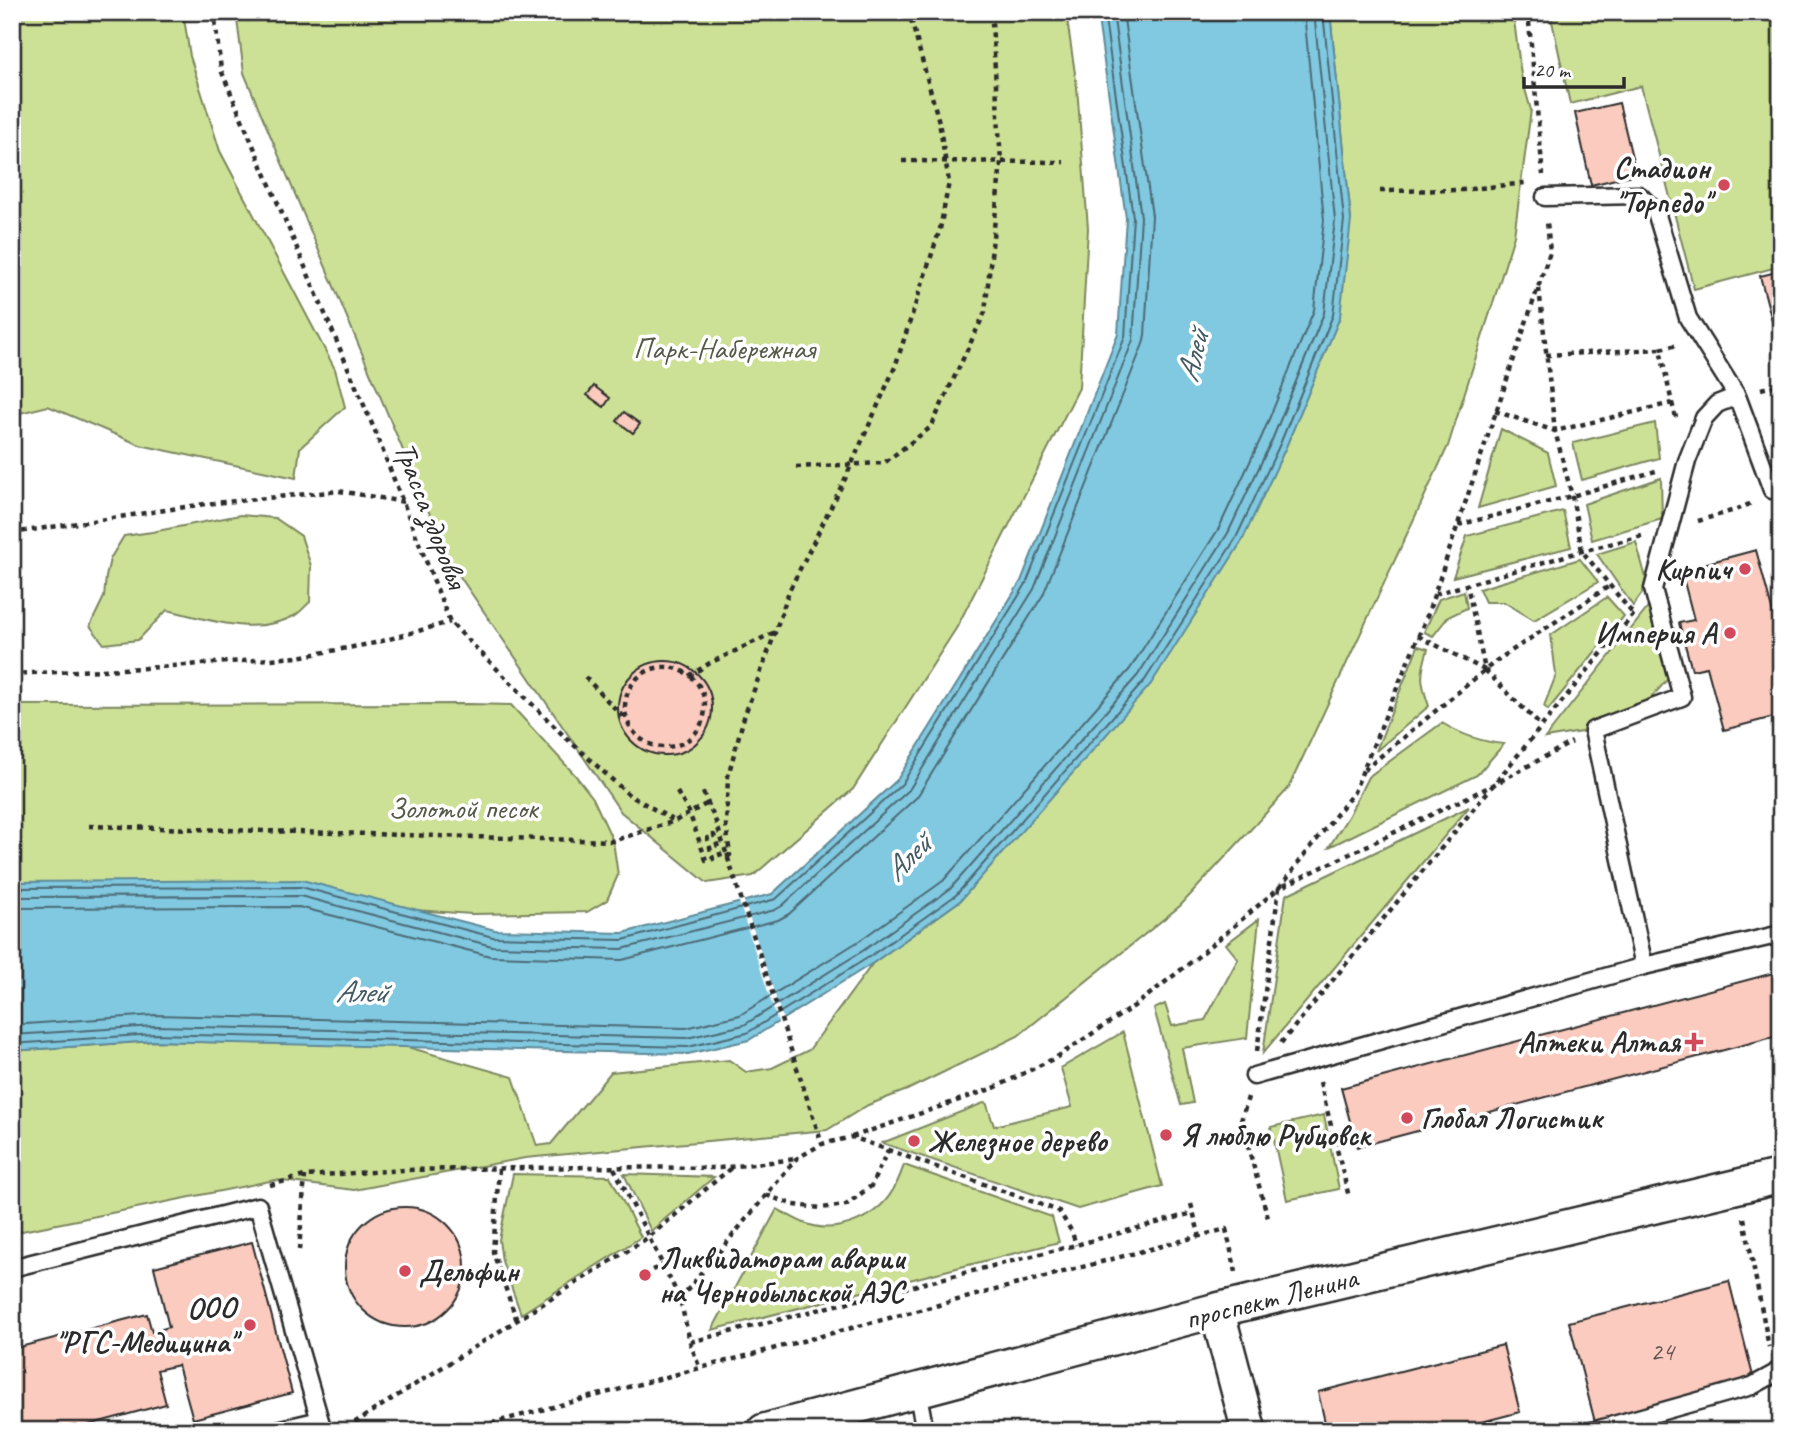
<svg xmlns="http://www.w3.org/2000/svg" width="1793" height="1443" viewBox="0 0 1793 1443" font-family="Caveat,sans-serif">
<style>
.green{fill:#cde196;stroke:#7c8660;stroke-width:2}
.water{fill:#80c9e1;stroke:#5e8a98;stroke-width:2}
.pier{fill:#fff}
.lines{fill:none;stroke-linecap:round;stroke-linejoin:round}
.shore{stroke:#4d6a74;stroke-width:2}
.building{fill:#facbbe;stroke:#2b2b2b;stroke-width:2}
.service-casing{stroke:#2b2b2b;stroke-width:21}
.minor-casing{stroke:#2b2b2b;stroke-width:38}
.path{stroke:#2b2b2b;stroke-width:4.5;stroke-dasharray:5 5;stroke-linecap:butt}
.service{stroke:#fff;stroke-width:16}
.minor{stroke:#fff;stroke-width:33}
.path-bridge{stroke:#2b2b2b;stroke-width:4.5;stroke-dasharray:5 5;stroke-linecap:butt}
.poi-dot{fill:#d1495b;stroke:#fff;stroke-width:2.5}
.labels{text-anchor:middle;stroke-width:7;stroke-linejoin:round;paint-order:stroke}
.number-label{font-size:26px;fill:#5f5350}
.poi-label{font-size:30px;font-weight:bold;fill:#2b2b2b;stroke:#fff;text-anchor:end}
.park-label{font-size:30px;fill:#545846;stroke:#fff}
.street-label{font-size:30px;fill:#2b2b2b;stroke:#fff}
.water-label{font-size:32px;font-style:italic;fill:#445a62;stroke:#fff}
</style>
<rect width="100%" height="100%" fill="#fff"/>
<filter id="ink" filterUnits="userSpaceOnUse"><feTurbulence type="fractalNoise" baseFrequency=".0143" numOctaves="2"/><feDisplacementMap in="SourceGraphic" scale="14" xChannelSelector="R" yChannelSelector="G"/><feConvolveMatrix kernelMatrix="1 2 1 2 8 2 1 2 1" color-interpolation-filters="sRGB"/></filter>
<g filter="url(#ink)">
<path class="green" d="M12,12H183L190,56L220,151L335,369L345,407L300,448L296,478L140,445L48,406L12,415Z
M236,12H1066L1077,87L1088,228L1079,388L957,627L853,789L753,876L707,883L621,812L450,562L244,73Z
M1330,12H1513L1521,75L1531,110L1514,236L1448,446L1288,789L1180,906L1018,1036L907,1090L868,1105L827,1130L525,1158L354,1190L275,1180L12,1233V1051L154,1041L404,1046L513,1077L537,1146L551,1144L611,1072L729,1060L746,1072L772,1068L809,1050L873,963L961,900L1351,220Z
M1550,12H1781V266L1694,289L1641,86L1570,104Z
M1655,423L1659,458L1582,480L1573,443Z
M1501,429L1548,453L1556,486L1478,508Z
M1661,478L1662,519L1592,540L1584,504Z
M1563,511L1571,547L1453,577L1467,536Z
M240,515L275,518L301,536L311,566L310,602C305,606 300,613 294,616C253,637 208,619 167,610L138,640L104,644L90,626L104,597L106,577L110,559L124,536L152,532Z
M1636,542L1648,585L1633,606L1597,554Z
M1580,559L1598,582L1534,620L1504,602H1485L1479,589Z
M1464,591L1467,608L1448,617L1433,636L1424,632L1439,599Z
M1607,597L1624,616L1548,710L1544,706L1556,675L1551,635Z
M1654,600L1673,673L1644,706L1593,730L1545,738Z
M1418,646L1428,649C1420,675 1420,681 1429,706L1376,751Z
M469,704L511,705L575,775L593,798L613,841L618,875L607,900L587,912L472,914L12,882V705Z
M1442,723C1462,735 1481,742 1504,744L1477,775L1329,847L1349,815L1368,777Z
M1469,807L1263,1053L1286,895Z
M1259,919L1247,1038L1182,1048L1193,1103L1181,1105L1154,1009L1165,1004L1172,1026L1205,1020L1238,959L1226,944Z
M1123,1032L1162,1186L1078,1209L882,1143L986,1102L994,1126L1072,1107L1061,1068Z
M1324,1115L1339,1189L1287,1200L1271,1127Z
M904,1165L1052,1217L1059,1242L712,1330L777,1209C787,1214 797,1221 807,1224C837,1235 877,1218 893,1190C898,1182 901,1173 904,1165Z
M513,1174L610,1176L641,1237L521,1314L502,1261L499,1240Z
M624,1174L714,1177L651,1231Z"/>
<path class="water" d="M1097,12H1330L1351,220L1340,317L1286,447L1242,541L1151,684L961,900L873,963L749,1040L688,1054L154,1041L12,1051V882L302,880L495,930L623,933L772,894L897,780L1021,581L1118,334L1126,218Z"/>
<path class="pier" d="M743,898L784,1022L779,1026L738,899Z"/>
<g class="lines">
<path class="shore" d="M12,888L301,887L493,937L623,940L776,899L902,784L1026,584L1125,337L1133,217L1104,12
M12,897L300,896L492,946L622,949L775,910L782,906L909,790L1034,589L1133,340L1141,217L1113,12
M12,908L299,907L490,956L622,960L778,920L789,914L917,797L1043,595L1143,344L1145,335L1152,216L1123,12
M12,1025L155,1015L686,1028L740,1015L859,941L943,881L1130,669L1219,528L1262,436L1314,310L1324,220L1304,12
M12,1035L155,1026L687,1038L744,1025L864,950L950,889L1138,675L1228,533L1272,440L1324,313L1335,220L1314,12
M12,1044L154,1034L688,1047L747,1033L869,957L956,895L1145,680L1236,538L1280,444L1333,315L1344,220L1323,12"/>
</g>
<path class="building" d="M1619,103L1636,174L1591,185L1575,113Z
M1781,271V342L1778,343L1760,276Z
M594,386L610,398L604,407L587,395Z
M624,412L640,424L633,433L617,421Z
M1756,550L1781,643V715L1724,730L1707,667L1692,670L1679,623L1694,620L1681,570Z
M618 708a47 47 0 1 1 94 0a47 47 0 1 1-94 0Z
M1781,971V1035L1357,1147L1341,1088Z
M345 1267a60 60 0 1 1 120 0a60 60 0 1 1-120 0Z
M252,1242L292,1393L193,1419L178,1365L157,1370L166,1404L66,1431H12V1349L147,1314L152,1332L169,1327L154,1267Z
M1729,1281L1754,1380L1595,1422L1569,1322Z
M1503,1345L1520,1412L1447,1431H1327L1318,1392Z"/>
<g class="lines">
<defs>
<path id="service" d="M1545,197L1639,195L1656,212L1688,318L1737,396
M1781,488L1772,490L1737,396L1717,404L1704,418L1687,461L1653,589L1682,697L1593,730L1644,966L1781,934
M1254,1076L1644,966
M12,1268L258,1206L323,1431
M917,1390L925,1431
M273,1431L320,1420
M1592,1431L1752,1386L1774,1374L1781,1368"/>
<path id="minor" d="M1217,1310L1249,1431
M764,1431L1217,1310L1781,1176"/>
</defs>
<use href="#service" class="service-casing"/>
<use href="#minor" class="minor-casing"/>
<path class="path" d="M214,12L221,70L375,431L450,622L563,735L629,795L675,821
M1528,12L1543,175
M902,161L1064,162
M1380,191L1462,190L1525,183
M1539,288L1555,431L1672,403L1660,349L1677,345
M1546,355L1660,349
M1761,389L1781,384
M1672,403L1677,421
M1495,411L1555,431L1572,496L1582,551L1633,614
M796,467L884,463L931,427L985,312L1001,162L992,23L989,12
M1698,521L1735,510L1752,503
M1458,525L1572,496L1659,470
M12,533L205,504L339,491L404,502
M1435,594L1582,551L1642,536
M1418,636L1485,670L1467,584
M625 707a40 40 0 1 1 80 0a40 40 0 1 1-80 0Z
M1485,670L1541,726
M12,674L145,668L298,657L375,643L450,622
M689,676L710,663L775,632
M585,677L626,720
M1364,770L1496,661L1611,585
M677,792L689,812L706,860L713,859L707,836L714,835L721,857L727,856
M703,792L716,822L822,1144L852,1137L1059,1211L1072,1232L1076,1245
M89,826L613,841L675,821L708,803
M1281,1043L1634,614
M1257,1051L1279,888L1493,785L1572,742
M1320,1082L1349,1197
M1248,1097L1241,1121L1268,1218
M852,1137L994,1088L1057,1057L1137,1004L1195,959L1279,888L1354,792L1363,770L1428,613L1550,252L1547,222
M614,1168L680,1299L690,1342L700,1369
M499,1169L493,1252L517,1321
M270,1185L305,1176L405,1170L587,1167L720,1168L796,1159
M766,1195L794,1205L821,1208L846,1205L871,1186L888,1150
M1191,1204L1200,1237
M1744,1218L1769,1347
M299,1250L305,1176
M652,1270L663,1265
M680,1299L796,1159L822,1144
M690,1342L1076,1245L1193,1213
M346,1428L649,1237L732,1167
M462,1431L1226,1229L1236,1272"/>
<use href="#service" class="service"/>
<use href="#minor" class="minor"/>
<path class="path-bridge" d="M727,856L730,855L726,825L728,776L744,717L770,647L789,591L845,479L895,367L940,229L949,182L939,122L909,12"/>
</g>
</g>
<g class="poi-dot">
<circle cx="1724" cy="185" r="7"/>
<circle cx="1745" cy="569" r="7"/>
<circle cx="1730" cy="633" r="7"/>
<path d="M1690.5 1031.5h7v7h7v7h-7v7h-7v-7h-7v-7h7z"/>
<circle cx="1407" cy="1118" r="7"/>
<circle cx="1166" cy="1135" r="7"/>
<circle cx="914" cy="1141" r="7"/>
<circle cx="405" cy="1271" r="7"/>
<circle cx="645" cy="1275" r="7"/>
<circle cx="250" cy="1325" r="7"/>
</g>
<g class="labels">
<g class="number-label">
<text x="1662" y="1360">24</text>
</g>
<g class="poi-label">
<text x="1710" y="178">Стадион<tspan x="1710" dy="34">"Торпедо"</tspan></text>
<text x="1731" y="579">Кирпич</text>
<text x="1716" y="643">Империя А</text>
<text x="1680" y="1052">Аптеки Алтая</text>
<text x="1421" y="1128" text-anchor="start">Глобал Логистик</text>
<text x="1180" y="1145" text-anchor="start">Я люблю Рубцовск</text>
<text x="928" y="1151" text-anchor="start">Железное дерево</text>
<text x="659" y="1268" text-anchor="start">Ликвидаторам аварии<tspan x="659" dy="34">на Чернобыльской АЭС</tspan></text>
<text x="419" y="1281" text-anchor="start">Дельфин</text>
<text x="236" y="1318">ООО<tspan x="236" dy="34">"РГС-Медицина"</tspan></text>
</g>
<g class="park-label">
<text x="724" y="358">Парк-Набережная</text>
<text x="463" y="818">Золотой песок</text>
</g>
<g class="street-label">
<text transform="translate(431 515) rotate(69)" y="10">Трасса здоровья</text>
<text transform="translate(1271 1298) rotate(-14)" y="10">проспект Ленина</text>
</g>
<g class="water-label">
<text transform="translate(1192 356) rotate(-76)" y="11">Алей</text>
<text transform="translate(907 857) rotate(-45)" y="11">Алей</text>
<text transform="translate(361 991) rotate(1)" y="11">Алей</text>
</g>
</g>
<rect width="1793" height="1443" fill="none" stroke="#fff" stroke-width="42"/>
<rect x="21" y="21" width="1751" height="1401" fill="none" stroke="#2b2b2b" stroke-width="2.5" filter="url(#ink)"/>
<path d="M1524 77v10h100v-10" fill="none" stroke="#2b2b2b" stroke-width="3.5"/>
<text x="1534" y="77" font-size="21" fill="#2b2b2b" stroke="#ffffff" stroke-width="5" paint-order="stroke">20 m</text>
</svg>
